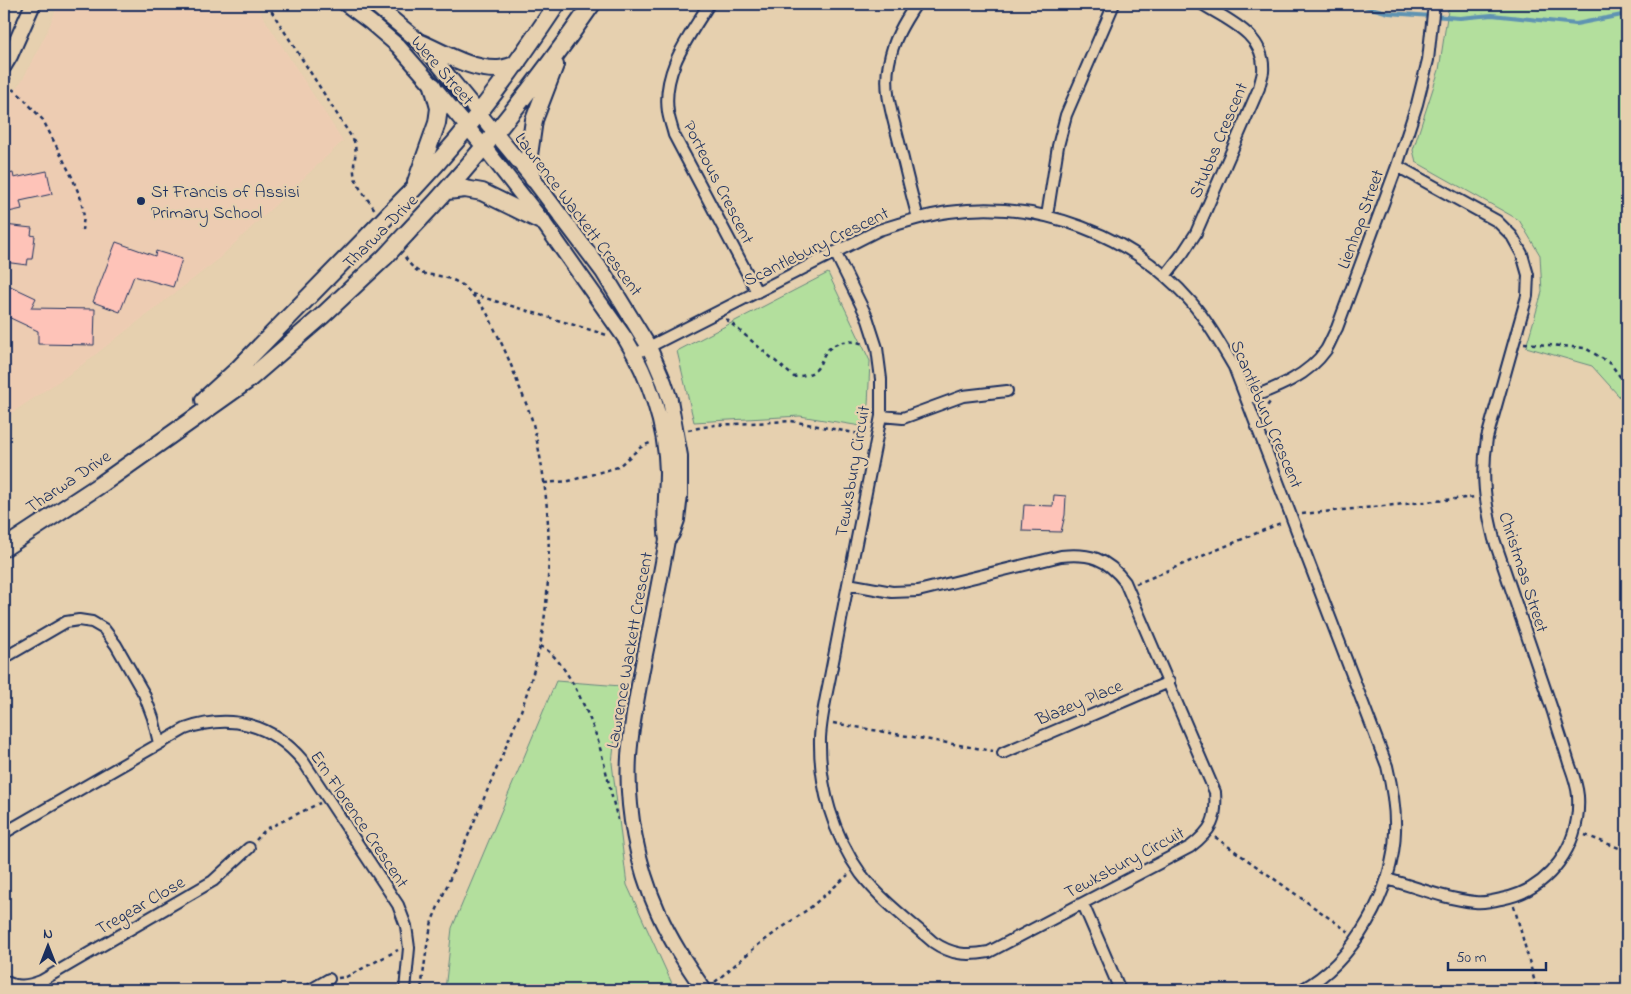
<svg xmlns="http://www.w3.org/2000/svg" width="1631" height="994" viewBox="0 0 1631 994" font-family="'Indie Flower',sans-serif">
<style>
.built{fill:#edccb2}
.green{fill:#b3df9d;stroke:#67877e}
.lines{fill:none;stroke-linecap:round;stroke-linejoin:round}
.stream{stroke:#5e93b2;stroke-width:4}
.building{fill:#fec3b8;stroke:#1b2f5e}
.minor-casing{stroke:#1b2f5e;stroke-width:14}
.tertiary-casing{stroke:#1b2f5e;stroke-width:18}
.primary-casing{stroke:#1b2f5e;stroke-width:20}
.path{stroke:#1b2f5e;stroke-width:2.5;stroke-dasharray:4 4;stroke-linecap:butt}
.minor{stroke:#e6d0af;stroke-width:10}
.tertiary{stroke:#e6d0af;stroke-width:14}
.primary{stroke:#e6d0af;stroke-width:16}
.primary-bridge-casing{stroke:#1b2f5e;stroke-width:20;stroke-linecap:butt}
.primary-bridge{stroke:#e6d0af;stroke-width:16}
.poi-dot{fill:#1b2f5e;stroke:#e6d0af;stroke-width:2}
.labels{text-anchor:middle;stroke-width:4.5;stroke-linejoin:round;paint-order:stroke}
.street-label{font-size:18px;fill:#1b2f5e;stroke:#e6d0af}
.poi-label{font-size:18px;fill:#1b2f5e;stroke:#e6d0af;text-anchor:start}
</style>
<rect width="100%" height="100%" fill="#e6d0af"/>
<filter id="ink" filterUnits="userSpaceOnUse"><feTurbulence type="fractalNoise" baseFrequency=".02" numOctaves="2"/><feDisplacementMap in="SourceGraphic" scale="10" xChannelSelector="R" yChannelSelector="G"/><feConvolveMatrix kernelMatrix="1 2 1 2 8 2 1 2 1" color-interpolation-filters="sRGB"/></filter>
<g filter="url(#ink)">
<path class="built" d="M58,4H255L343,141L215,262L74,371L4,418V103L23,79L47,32Z"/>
<path class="green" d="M1449,4H1623L1627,11V405L1592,366L1526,347L1542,292L1540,255L1519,220L1416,162L1413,150L1439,70Z
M828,273L870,361L867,427L800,416L694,422L677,351Z
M556,681L621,686L612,763L627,885L675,990H445L452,928Z"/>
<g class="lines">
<path class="stream" d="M1357,4L1389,13L1460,18L1492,15L1576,24L1622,15H1627"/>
</g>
<path class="building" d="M47,171L52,194L20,201L22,209L4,213V175L13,173L14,178Z
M4,225L32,228L31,235L35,236L32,259H28L27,265L4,262Z
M116,242L155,256L156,251L182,259L173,287L134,276L120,312L93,302Z
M4,283L36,298L31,308L95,309L94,345L38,344V331L4,315Z
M1054,495L1066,496L1065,515L1061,532L1022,531L1024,505L1053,506Z"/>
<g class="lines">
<defs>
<path id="minor" d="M709,4C689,37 662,70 668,112C669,119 672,127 674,135L757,292
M916,4C904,22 893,40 889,63C883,90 893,117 899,142C905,168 911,193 918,218
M1047,216L1058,146L1066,115L1114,4
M835,252L867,317L877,348L881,379V416L848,584L892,592L918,591L1061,556C1089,553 1107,558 1125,582L1215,792C1217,820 1212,830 1190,847L989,952C967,956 952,955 933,942C908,920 881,900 861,874C833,835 819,786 820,738C821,718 826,697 830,677C836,646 842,615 848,584
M1165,276L1183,253L1196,233L1259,88C1260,83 1262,77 1263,72C1266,35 1228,20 1202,4
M635,354L879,230C902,223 925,215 949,212C1038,199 1134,235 1192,303C1209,323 1221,345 1234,367L1387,766C1392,787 1396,808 1395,831C1394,889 1354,962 1301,990
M1247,399C1276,388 1307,377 1326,350C1330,343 1333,335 1337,328L1397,166L1417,104L1428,60L1434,4
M881,416L903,418L963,396L1007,391
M4,658L66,622L79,620L92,622L104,629L116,645L144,694L153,718L159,743
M1003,753L1169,682
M4,833L185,729C231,713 272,724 303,761L398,905L406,926L409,948L405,990
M1387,879C1416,887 1445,899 1475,902C1484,903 1493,901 1501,899C1550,890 1581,844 1578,796C1577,784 1573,774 1569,763C1564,746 1558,729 1553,712C1533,655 1514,597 1494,539C1485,502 1481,477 1487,438L1527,296L1528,275L1522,254L1512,236L1497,221L1397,166
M1083,904L1120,990
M4,981C17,988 28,986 41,981L213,881L249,848
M41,981L47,990
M310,990L329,979"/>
<path id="tertiary" d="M346,4L370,22L398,46L433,86L484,147L543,222L625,338C649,377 666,425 667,472C667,495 663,517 667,540C660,580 652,620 644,659C638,691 631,724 629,757C626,808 637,865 658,912C670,940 687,965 704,990
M374,4L421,43L533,179L603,272L649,347L664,382L670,400L680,456V494L677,520L672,534L667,540
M4,66L10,56L33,4"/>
<path id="primary" d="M421,43C444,53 471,70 498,69C504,69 511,66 517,64
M533,179L529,155L534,120L555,65
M416,182L437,123L439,108L433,86
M447,191L465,189L482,192L543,222
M390,213C455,149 507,79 557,4
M407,233C475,162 536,85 592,4
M204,400L236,371L369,235
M4,548L103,483L247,381L322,316L385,257"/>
</defs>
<use href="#minor" class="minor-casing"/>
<use href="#tertiary" class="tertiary-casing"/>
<use href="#primary" class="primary-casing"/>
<path class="path" d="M267,4L354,141C358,154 353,160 354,172C355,185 368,199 375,210
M6,84L21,96L43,120L72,177L81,199L84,217L82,230
M4,88L11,77
M405,257C420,281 428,271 450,279C465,284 475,297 484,309C489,315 492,324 496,332C504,348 511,364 517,381C522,394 528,407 532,420C551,494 554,571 540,646C535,668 528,690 521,711L432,921L427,946L421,990
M472,294L607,335
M726,319L794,377C800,376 808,375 813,372C821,367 821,358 826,352C835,341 851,339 863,344
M1524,343L1585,348L1610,363L1627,386
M1250,377L1261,382
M1265,413V409L1270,402
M688,430L715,425L791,421L865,435
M544,483L569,481L618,467L641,447L652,442
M1302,514L1476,497
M1136,584L1283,522
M540,646C564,656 587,710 596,735C605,762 610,792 618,820
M833,723L993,751
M1585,835L1627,851
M1215,837L1349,932
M256,840L266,829L320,803
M1514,906L1537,990
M338,978L346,977L398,950
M715,982L758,945L811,907L848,875
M717,984L722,990"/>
<use href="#minor" class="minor"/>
<use href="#tertiary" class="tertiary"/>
<use href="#primary" class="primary"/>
<defs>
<path id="primary-bridge" d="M369,235L390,213
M385,257L407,233"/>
</defs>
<use href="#primary-bridge" class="primary-bridge-casing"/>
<use href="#primary-bridge" class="primary-bridge"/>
</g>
</g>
<circle class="poi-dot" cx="141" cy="201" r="5"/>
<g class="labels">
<g class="street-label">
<text transform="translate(443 70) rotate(49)" y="6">Were Street</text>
<text transform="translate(1218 140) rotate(-67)" y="6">Stubbs Crescent</text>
<text transform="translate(719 182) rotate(63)" y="6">Porteous Crescent</text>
<text transform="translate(579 214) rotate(53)" y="6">Lawrence Wackett Crescent</text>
<text transform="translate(1360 219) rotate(-70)" y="6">Lienhop Street</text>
<text transform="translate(380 231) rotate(-45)" y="6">Tharwa Drive</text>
<text transform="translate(816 246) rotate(-26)" y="6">Scantlebury Crescent</text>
<text transform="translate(1267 414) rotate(67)" y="6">Scantlebury Crescent</text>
<text transform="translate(852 471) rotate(-80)" y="6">Tewksbury Circuit</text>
<text transform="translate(68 481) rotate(-34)" y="6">Tharwa Drive</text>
<text transform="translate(1524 572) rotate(72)" y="6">Christmas Street</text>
<text transform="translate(629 650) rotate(-80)" y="6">Lawrence Wackett Crescent</text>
<text transform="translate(1079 702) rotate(-23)" y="6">Blazey Place</text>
<text transform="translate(360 819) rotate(56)" y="6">Ern Florence Crescent</text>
<text transform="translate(1124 862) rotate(-28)" y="6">Tewksbury Circuit</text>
<text transform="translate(140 905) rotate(-30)" y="6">Tregear Close</text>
</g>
<g class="poi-label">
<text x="151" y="197">St Francis of Assisi<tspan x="151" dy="21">Primary School</tspan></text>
</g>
</g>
<rect width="1631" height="994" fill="none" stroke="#e6d0af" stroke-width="20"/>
<rect x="10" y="10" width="1611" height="974" fill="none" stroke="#1b2f5e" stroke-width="2" filter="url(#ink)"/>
<g transform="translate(48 946)" stroke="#e6d0af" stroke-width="4" paint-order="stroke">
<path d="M0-4L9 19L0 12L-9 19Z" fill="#1b2f5e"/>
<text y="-8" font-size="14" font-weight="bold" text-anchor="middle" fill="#1b2f5e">N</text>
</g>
<path d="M1448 962v8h98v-8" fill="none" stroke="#1b2f5e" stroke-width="2.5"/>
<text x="1456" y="962" font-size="15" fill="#1b2f5e" stroke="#e6d0af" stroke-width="4" paint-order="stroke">50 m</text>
</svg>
